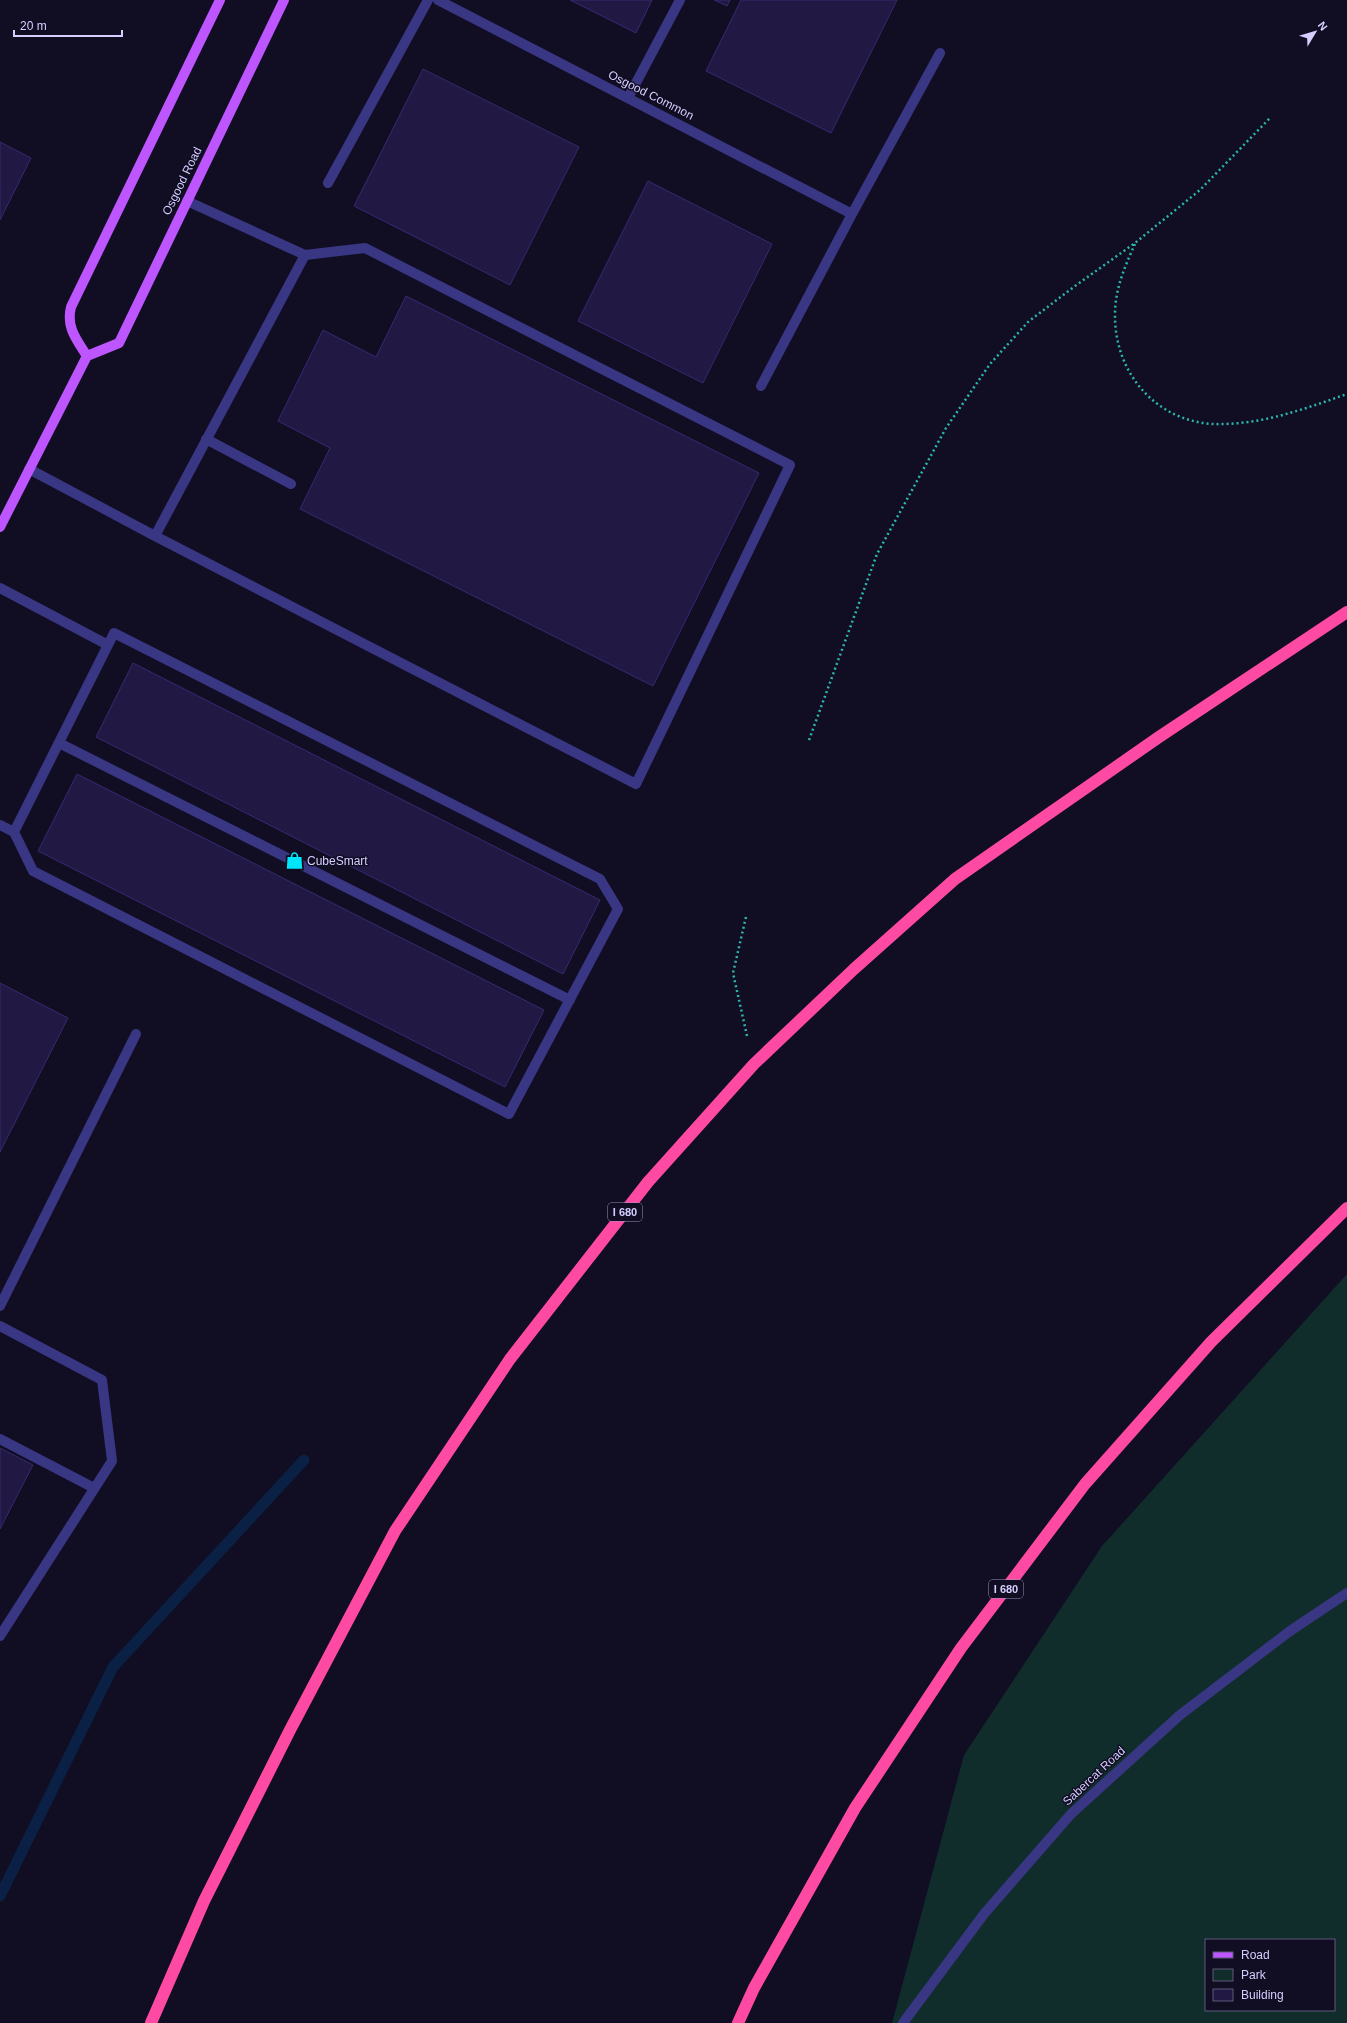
<svg xmlns="http://www.w3.org/2000/svg" width="1347" height="2023" viewBox="0 0 1347 2023" font-family="Helvetica,sans-serif">
<style>
.green{fill:#102d2c;fill-rule:evenodd}
.lines{fill:none;stroke-linecap:round;stroke-linejoin:round}
.stream{stroke:#0a2145;stroke-width:11}
.building{fill:#211944;stroke:#372a71}
.path{stroke:#2bb7ad;stroke-width:2.5;stroke-dasharray:2 3;stroke-linecap:butt}
.minor{stroke:#393783;stroke-width:10}
.major{stroke:#be56ff;stroke-width:10}
.highway{stroke:#ff4aa3;stroke-width:12}
.labels{text-anchor:middle;stroke-width:3;stroke-linejoin:round;paint-order:stroke}
.shield{fill:#110d23;stroke:#9a95bd;stroke-width:1}
.shield-label{font-size:11px;font-weight:bold;fill:#d4cfff}
.street-label{font-size:12px;fill:#d4cfff;stroke:#110d23}
.poi-label{font-size:12px;fill:#d4cfff;stroke:#110d23;text-anchor:start}
</style>
<rect width="100%" height="100%" fill="#110d23"/>
<path class="green" d="M1347,1274V2023H892L964,1755L1102,1546ZM1206,1940H1334V2010H1206Z"/>
<g class="lines">
<path class="stream" d="M0,1896L113,1667L304,1460"/>
</g>
<path class="building" d="M570,0H652L636,33Z
M714,0H730L727,6Z
M741,0H897L831,133L706,71Z
M423,69L579,147L510,285L354,206Z
M0,142L31,158L0,220Z
M648,181L772,244L703,383L578,321Z
M406,296L759,473L653,686L300,509L330,448L278,421L323,330L376,357Z
M133,663L600,900L563,974L96,737Z
M77,774L544,1010L505,1087L38,851Z
M0,983L68,1018L0,1152Z
M0,1448L33,1465L0,1529Z"/>
<g class="lines">
<path class="path" d="M1135,244C1125,266 1115,289 1115,314C1114,376 1161,427 1224,424C1267,423 1307,408 1347,394
M809,740L877,554L946,428L990,364L1028,322L1075,286L1135,243L1200,190L1270,118
M746,917L733,973L747,1036"/>
<path class="minor" d="M438,0L852,214
M628,98L680,0
M328,183L428,0
M187,201L305,255
M761,386L852,214L940,53
M206,439L291,484
M29,469L155,536L636,784L790,465L365,248L305,255L155,536
M0,588L108,645
M59,743L570,1000
M0,825L14,832L114,633L600,879L618,909L509,1114L33,871L14,832
M0,1306L136,1034
M0,1326L102,1380L112,1461L0,1636
M0,1439L94,1488
M903,2023L984,1914L1071,1814L1180,1715L1290,1631L1347,1593"/>
<path class="major" d="M87,356C76,339 66,327 71,307L220,0
M0,527L87,356L119,343L284,0"/>
<path class="highway" d="M151,2023L204,1901L290,1730L395,1531L510,1359L648,1182L754,1064L854,969L955,879L1159,737L1347,612
M738,2023L754,1988L855,1808L961,1648L1085,1484L1211,1342L1347,1208"/>
</g>
<defs>
<symbol id="shop-bare" viewBox="-9 -9 18 18"><path d="M-5-2.5h2.3a2.7 3.5 0 0 1 5.4 0H5L5.5 6h-11ZM-1.5-2.5h3a1.5 2.3 0 0 0-3 0Z" fill="#00e5fa" stroke="#110d23" stroke-width="2.5" paint-order="stroke"/></symbol>
</defs>
<g fill-rule="evenodd">
<use href="#shop-bare" x="282" y="848" width="25" height="25"/>
</g>
<g class="labels">
<g class="shield">
<rect x="608" y="1203" width="34" height="18" rx="3"/>
<rect x="989" y="1580" width="34" height="18" rx="3"/>
</g>
<g class="shield-label">
<text x="625" y="1216">I 680</text>
<text x="1006" y="1593">I 680</text>
</g>
<g class="street-label">
<text transform="translate(651 95) rotate(27)" y="4">Osgood Common</text>
<text transform="translate(182 181) rotate(-64)" y="4">Osgood Road</text>
<text transform="translate(1094 1776) rotate(-43)" y="4">Sabercat Road</text>
</g>
<g class="poi-label">
<text x="307" y="865">CubeSmart</text>
</g>
</g>
<rect x="1205" y="1939" width="130" height="72" fill="#110d23" stroke="#5f5b7b"/>
<rect x="1213" y="1952" width="20" height="6" fill="#be56ff" stroke="#5f5b7b"/>
<text x="1241" y="1959" font-size="12" fill="#d4cfff">Road</text>
<rect x="1213" y="1969" width="20" height="12" fill="#102d2c" stroke="#5f5b7b"/>
<text x="1241" y="1979" font-size="12" fill="#d4cfff">Park</text>
<rect x="1213" y="1989" width="20" height="12" fill="#211944" stroke="#5f5b7b"/>
<text x="1241" y="1999" font-size="12" fill="#d4cfff">Building</text>
<g transform="translate(1315 32) rotate(52)" stroke="#110d23" stroke-width="3" paint-order="stroke">
<path d="M0-3L7 15L0 10L-7 15Z" fill="#d4cfff"/>
<text y="-6" font-size="11" font-weight="bold" text-anchor="middle" fill="#d4cfff">N</text>
</g>
<path d="M14 30v6h108v-6" fill="none" stroke="#d4cfff" stroke-width="2"/>
<text x="20" y="30" font-size="12" fill="#d4cfff" stroke="#110d23" stroke-width="3" paint-order="stroke">20 m</text>
</svg>
